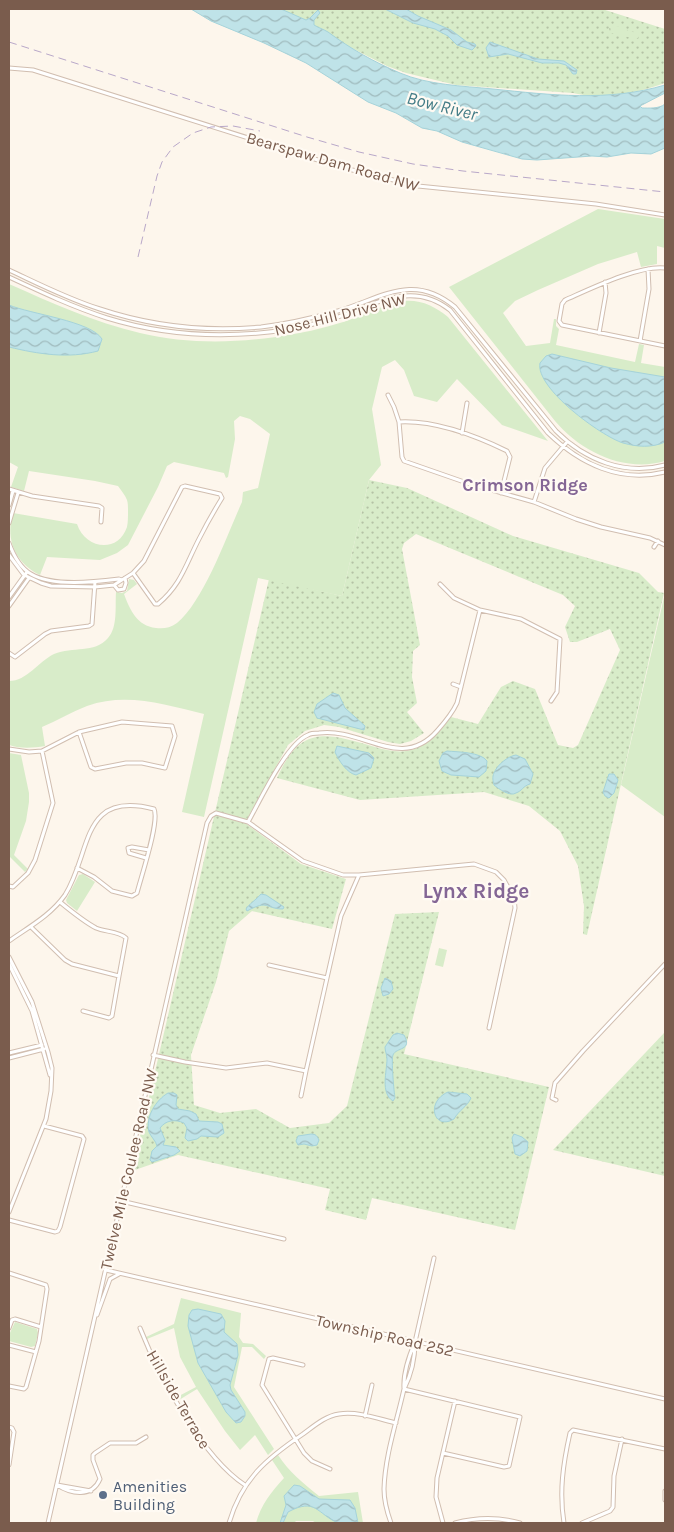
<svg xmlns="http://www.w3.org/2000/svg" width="674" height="1532" viewBox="0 0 674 1532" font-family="Karla,sans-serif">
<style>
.grass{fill:url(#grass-dots)}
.forest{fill:url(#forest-crowns)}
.park{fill:#d8ecc9}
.water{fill:url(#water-waves);stroke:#a5d3da}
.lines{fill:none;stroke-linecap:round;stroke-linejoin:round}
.minor-casing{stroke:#d1beb0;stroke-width:5}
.minor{stroke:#fff;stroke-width:3}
.rail{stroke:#b9a8c9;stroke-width:1;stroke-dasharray:8 5;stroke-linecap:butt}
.service-dot{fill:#5c6f8a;stroke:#fffaf3;stroke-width:2}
.labels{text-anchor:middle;stroke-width:4.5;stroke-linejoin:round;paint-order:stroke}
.street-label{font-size:16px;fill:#7a5c4d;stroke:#fffaf3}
.service-label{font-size:16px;fill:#4e5e75;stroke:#fffaf3;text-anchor:start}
.water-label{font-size:18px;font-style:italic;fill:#437c86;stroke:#fffaf3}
.neighbourhood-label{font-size:18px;font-weight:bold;fill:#846695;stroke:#fffaf3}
.district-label{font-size:21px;font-weight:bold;fill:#846695;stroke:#fffaf3}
</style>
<defs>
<pattern id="grass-dots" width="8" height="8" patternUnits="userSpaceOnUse" patternTransform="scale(1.25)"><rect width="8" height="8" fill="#d8ecc9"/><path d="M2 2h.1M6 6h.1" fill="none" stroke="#b4c2a5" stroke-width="1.8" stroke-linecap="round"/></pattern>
<pattern id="forest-crowns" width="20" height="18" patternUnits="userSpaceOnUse" patternTransform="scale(1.25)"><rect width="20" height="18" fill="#d8ecc9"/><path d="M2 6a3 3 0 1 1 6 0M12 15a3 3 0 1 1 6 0" fill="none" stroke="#b4c2a5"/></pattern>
<pattern id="water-waves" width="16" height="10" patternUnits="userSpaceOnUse" patternTransform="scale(1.25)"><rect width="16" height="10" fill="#bfe3e8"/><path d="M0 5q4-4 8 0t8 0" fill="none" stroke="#a0bbbe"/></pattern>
</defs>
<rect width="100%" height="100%" fill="#fdf6ec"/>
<path class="grass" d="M275,9H602L665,29V83C638,93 602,100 573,93L456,85L406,73L387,66Z
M369,480L407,488L513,536L639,573L658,592L664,593L587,935L583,934L584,906L578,866L560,831L529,806L484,792L360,800L277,778C301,724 326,733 375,747C388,751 404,754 417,748C431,741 441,728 451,717L478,724L501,687L513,681L535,689L558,745L573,748L578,745L620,650L610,629L577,642H570L565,627L575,606L563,595L416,534L404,543L402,549L420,645L413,651L412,677L417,703L407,712L424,733L411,741L400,744L388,742L339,727L324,725L305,731L288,745L245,823L301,864L346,879L332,929L252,911L229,931L216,982L191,1055L194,1105L220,1113L256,1109L290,1128L329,1123L347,1106L395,914L439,912L404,1054L549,1087L515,1230L372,1198L366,1220L325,1210L330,1189L178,1155L132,1171L269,579L342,596Z
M665,1032V1176L553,1150Z"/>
<path class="forest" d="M617,26L636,33L639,37L636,39L611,33L607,29Z"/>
<path class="park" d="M598,209L665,219V248L657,246V264L641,267L637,252L598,264L538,290L515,301L503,313L526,346L550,343L554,319H556V326L559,329L556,345L635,362L639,344L644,345L641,363L665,367V461C625,473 581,452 555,421L449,287Z
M9,284C52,303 94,322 140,333C190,345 244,343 294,334C317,330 339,324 360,316C373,311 388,303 403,301C420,299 435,306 448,317L548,441L502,425L457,379L437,402L414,396L404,370L395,360L382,367L372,409L381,465L369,480L342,596L258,578L204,817L182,812L204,714C165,705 127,692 87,706C71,712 57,721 42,727L45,746C33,748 21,749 9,745V681C27,681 38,662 54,654C73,646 94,654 108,638C118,627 115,606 116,592L122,593L127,591L129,579L134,580L137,584L124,594C130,610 137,626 156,628C163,629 170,628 177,623C204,601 227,535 242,502L243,492L258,488L270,434L250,419L240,416L234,421L235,439L228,477L226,478L224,473L174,462L167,466L158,487L128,545L117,553L100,560L47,557L40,575C15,563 5,539 13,513L77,524C85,549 118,554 127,527C128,522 128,517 128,511C128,508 128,503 127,500C125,495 121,490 118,486L95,481L29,471L24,491L11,487L18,467L9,462Z
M665,593V817L621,785Z
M9,753L21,755L29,793V802L26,821L14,855L28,869L25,872L9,856Z
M83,874L95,882L77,911L67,903L66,900L79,875Z
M439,948L447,950L443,967L435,965Z
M181,1298L241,1313L239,1337L243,1343L253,1344L266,1356L264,1359L252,1347H242L234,1387L274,1449L268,1455L255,1435L240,1450L225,1431L197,1389L179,1400L177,1397L196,1387L180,1357L174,1328L147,1339L146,1337L174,1324Z
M15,1322L37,1329L38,1333L35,1346L31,1347L9,1341V1335Z
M278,1455C289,1472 303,1483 319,1496L358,1492L363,1523H316L313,1521H296L294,1523H256C261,1505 271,1492 284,1478L272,1460Z"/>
<path class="water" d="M191,9H281L306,20L310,18L318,10L320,13L314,20V25C319,28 323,29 328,32C351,49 374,62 400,73C428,85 463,86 493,89C551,95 608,102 665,85V93L640,106L642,108C649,108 659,109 665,104V148L651,154L631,153L607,157L592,156L537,160L522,159L462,142L437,131L422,128L396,113L368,102L306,63L264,43L211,21Z
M385,9H406L418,16L451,30L467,42L475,44L476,46L472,50L457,45L448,36L435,29L413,23Z
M490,42L538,59L564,61L577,70L576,74H573L566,65L559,63H542L508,54L489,57L486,48Z
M9,305C30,314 91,321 102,339L98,351C68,359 38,354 9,347Z
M552,354L611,368L665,377V442C652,448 637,447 623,443C601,436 535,388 540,363L546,356Z
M333,693L339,695L345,708L365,726L364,730L317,718L314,712L317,704Z
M337,746L369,753L374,758L371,768L356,775C347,773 339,761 335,752Z
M447,751C458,752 481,752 487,761L486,771L479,777L451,775L442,771L439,761L443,753Z
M516,755L525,759L533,774L530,784C523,786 522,791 516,793C510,797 499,789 494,785C493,781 492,777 494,773C497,765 508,756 516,755Z
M609,774H614L618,780L614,793L609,798L605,796L603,792Z
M261,894L266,895L284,907L283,909C265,909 269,899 247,911L246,909C248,905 257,899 261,894Z
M385,978L391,981L393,989L389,994L383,996L381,988Z
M397,1033L404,1035C413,1051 396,1047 393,1055C391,1059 394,1092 395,1098L393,1101C380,1093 387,1071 387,1059C387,1055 385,1051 385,1047L393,1035Z
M448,1092L467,1094L471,1098C467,1107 459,1110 454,1119C434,1131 425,1102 448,1092Z
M168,1093H174L177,1095L176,1105L178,1109L190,1111L196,1114L199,1121L218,1122L222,1124L224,1133L218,1137L201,1136L197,1139L188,1141L185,1138L187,1128L184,1123C175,1119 166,1120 160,1128L165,1140L163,1145L176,1147L180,1151L174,1155L152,1162L150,1160L152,1151L157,1146C156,1141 151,1137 149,1132C145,1117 156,1100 168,1093Z
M311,1134C316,1134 317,1136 319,1140L317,1145L312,1146L304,1144L298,1145L296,1141L298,1136Z
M514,1134L522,1137L528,1142L527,1151L520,1156L515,1154L512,1138Z
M198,1309L221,1314L225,1321L224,1332L237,1344L238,1355L230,1385L231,1390L245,1412V1416L241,1422L236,1423L226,1412L198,1363L188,1326L189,1315L192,1310Z
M294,1485L300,1486L319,1499L350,1500L355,1508L358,1523C353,1523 344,1525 338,1523C317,1514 316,1497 288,1512L283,1523H280L286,1505L284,1496Z"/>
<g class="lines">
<defs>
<path id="minor" d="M9,68L33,70L340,167L418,186L596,204L665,215
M665,268C639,265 590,289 565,300L562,304L559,321L562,325L665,346
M9,270C39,284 68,299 100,309C151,326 206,332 261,327C287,324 313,318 338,311C382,298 413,272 455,307L556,431C585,460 625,476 665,465
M9,277C41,292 73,307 107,318C159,334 215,338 269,332C290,330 312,325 332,319C373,306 411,279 450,310L548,433C580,464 620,483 665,472
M599,333L606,293L605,282
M640,341L649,289L648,269
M388,395L394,407L399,422
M462,433L467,403
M9,489L32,496L99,506L102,508L101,522
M501,493L510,457L507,451C474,435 435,420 399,422L402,457L404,461L470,484L534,502L576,519L601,527L650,538L665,545
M534,502L545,468L567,442
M9,505L13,491
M9,523L18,493
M9,543C13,554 19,567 31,574C53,587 95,582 119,579L122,580
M654,547L658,541
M9,555L24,575L41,583L51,586L95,587L114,585L133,573L144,561L182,487L185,486L220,494L222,498C214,511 206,525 199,539C186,564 181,585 158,604H155L133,573
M440,584L454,598L480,610L521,619L560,639L557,692L551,701
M114,585L118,590L124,589L126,583L125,578
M9,597L27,572
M9,606L29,578
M9,653L15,657L45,634L51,631L89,626L92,624L95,582
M453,684L461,687
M9,749L29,752L42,751L79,732L122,722L172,726L175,736L165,768L142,763H126L95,769L91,767L79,732
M248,822C260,801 286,744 308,735C311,733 316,733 319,733C362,727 401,772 437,731C445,722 452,714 457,703L480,610
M146,858L129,853L128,848L132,847L149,850
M9,886L13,887L28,873L35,860L53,803L42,751
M31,927L65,960L72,964L119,976L126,938C119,931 105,932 96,928C83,921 71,911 60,902
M9,941C29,927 51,915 65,895C92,852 80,790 154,809C160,821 141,877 137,893L132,896L112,891L94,877L77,868
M9,957L32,1002L48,1052L52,1068L51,1091L46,1119L9,1212
M9,964L32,1011L50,1075
M269,965L327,978
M83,1011L109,1018L112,1016L119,976
M9,1053L42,1045
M153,1055L185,1062L226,1068L267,1063L306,1071L341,916L359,875
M9,1058L44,1049
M301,1096L306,1071
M556,1100L552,1098L555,1083L583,1051L665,964
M121,1201L284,1239
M9,1220L55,1232L58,1231L60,1227L84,1139L82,1136L44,1126
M106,1270L665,1399
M9,1273L46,1285L47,1289L39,1341L26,1387L24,1389L9,1386
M97,1315L110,1279L119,1274
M9,1328L12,1320L15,1319L41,1327
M140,1328C159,1376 202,1457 245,1485
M9,1345L36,1352
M303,1365L273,1358L269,1359L262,1385L304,1453L312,1461L330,1469
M404,1388C403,1373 409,1356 415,1342L434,1258
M404,1389L520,1417L509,1466L504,1467L443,1453
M365,1416L372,1385
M9,1427L12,1428L14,1432L9,1465
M57,1485C71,1494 92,1498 100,1479L93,1460V1455L95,1453L110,1443H136L146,1437
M57,1485L91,1491
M665,1491V1500
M48,1523L207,823L211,816L216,813L248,822L303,861L343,875H359L474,864L496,872L504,880L514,898L515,908L489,1028
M229,1523C242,1479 266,1459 303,1434C314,1426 325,1416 339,1414C358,1411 379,1419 396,1423
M391,1523C387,1512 384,1501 384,1489C385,1455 397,1421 404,1389C411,1375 415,1357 415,1342
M443,1523L436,1497L437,1478L455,1401
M455,1523C477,1517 499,1517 520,1523
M564,1523C559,1492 563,1464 570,1433L573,1430L665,1449
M582,1523L610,1511L613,1507L614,1476L622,1439"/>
</defs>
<use href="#minor" class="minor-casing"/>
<use href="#minor" class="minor"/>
<path class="rail" d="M9,42L307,137L359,152L413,164L463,171L665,192
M138,257L157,176L162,162L173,147L193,133L211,127L233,126L260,131"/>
</g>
<circle class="service-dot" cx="103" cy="1495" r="5"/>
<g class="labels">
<g class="street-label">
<text transform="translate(333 161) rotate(16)" y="6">Bearspaw Dam Road NW</text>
<text transform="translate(340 314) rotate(-14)" y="6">Nose Hill Drive NW</text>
<text transform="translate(128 1169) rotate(-77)" y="6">Twelve Mile Coulee Road NW</text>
<text transform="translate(385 1335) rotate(13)" y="6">Township Road 252</text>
<text transform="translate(179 1399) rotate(60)" y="6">Hillside Terrace</text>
</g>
<g class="service-label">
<text x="113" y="1492">Amenities<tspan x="113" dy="18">Building</tspan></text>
</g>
<g class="water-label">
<text transform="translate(442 106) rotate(14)" y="6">Bow River</text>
</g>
<g class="neighbourhood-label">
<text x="525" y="491">Crimson Ridge</text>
</g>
<g class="district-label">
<text x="476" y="898">Lynx Ridge</text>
</g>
</g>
<rect width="674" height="1532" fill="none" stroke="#7a5c4d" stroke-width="20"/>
</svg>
